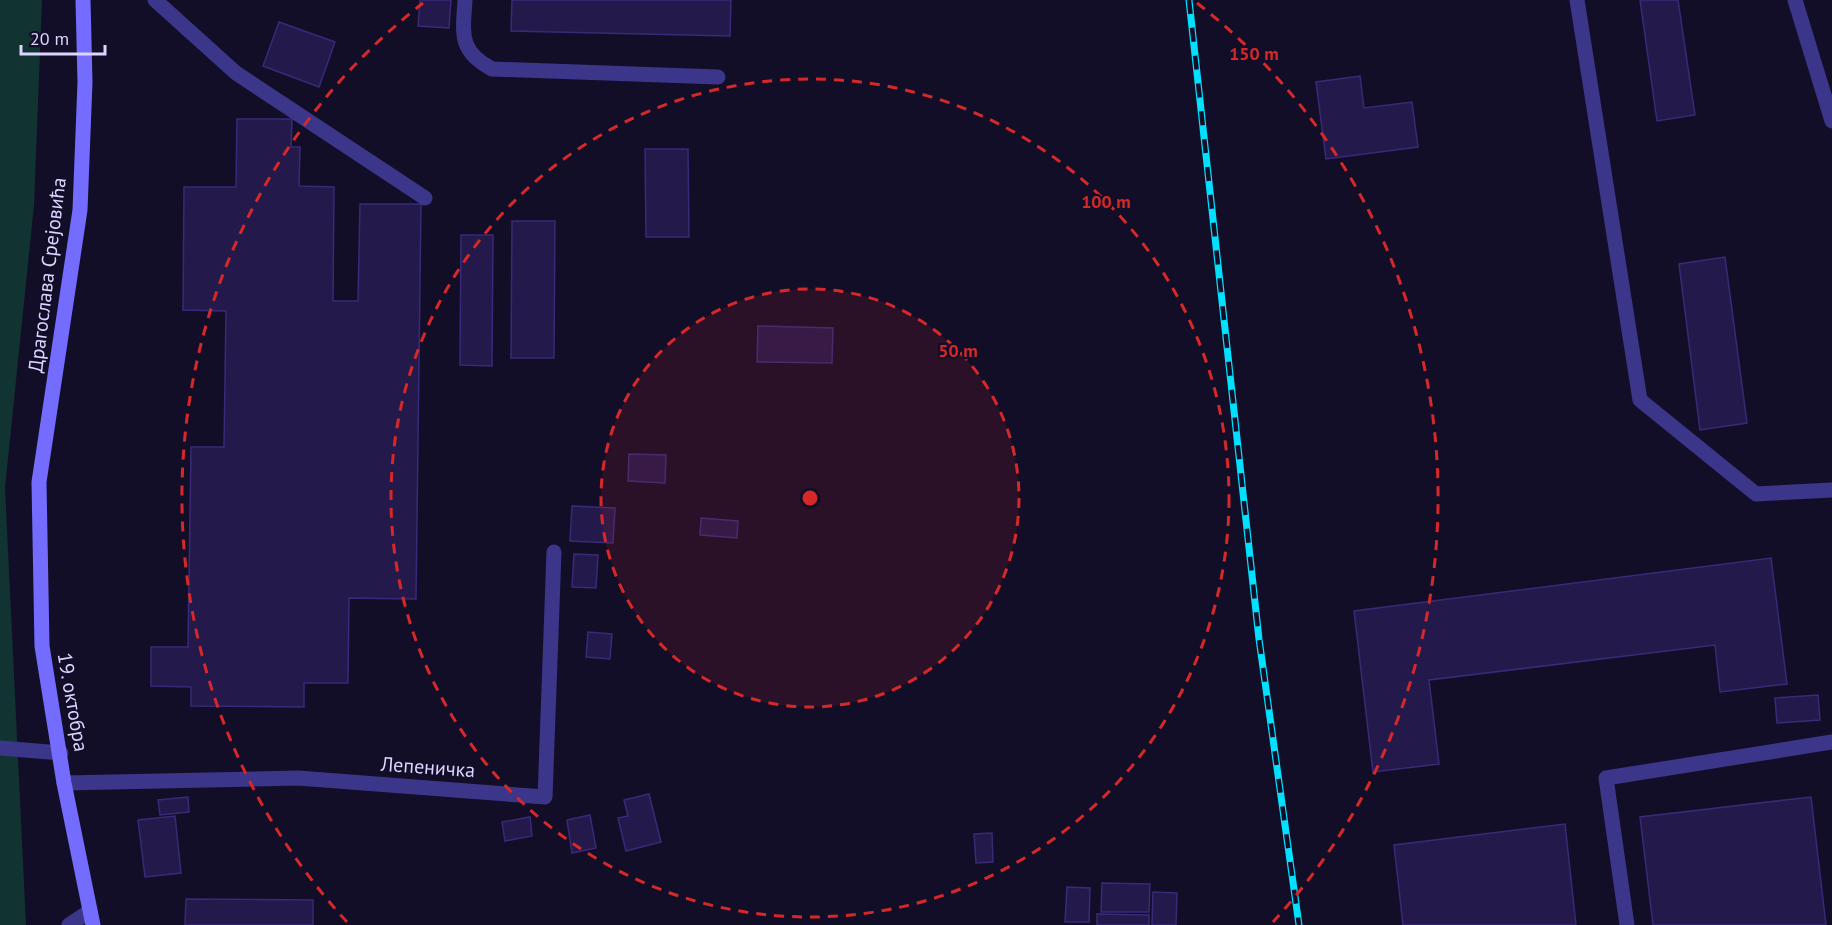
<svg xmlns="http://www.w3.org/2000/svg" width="1832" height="925" viewBox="0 0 1832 925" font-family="'PT Sans',sans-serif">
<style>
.green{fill:#113332}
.building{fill:#24194b;stroke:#3a2978;stroke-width:1.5}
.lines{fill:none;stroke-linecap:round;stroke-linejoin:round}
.lane{stroke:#3b368a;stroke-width:15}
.street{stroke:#3b368a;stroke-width:15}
.secondary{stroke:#736cff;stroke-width:15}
.rail-casing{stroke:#01e0ff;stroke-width:7}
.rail{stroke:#130e28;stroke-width:4.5;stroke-dasharray:14;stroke-linecap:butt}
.ring{fill:none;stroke:#d62828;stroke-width:3;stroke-dasharray:10 8}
.labels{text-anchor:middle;stroke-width:4.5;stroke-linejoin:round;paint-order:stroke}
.street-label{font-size:20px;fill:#dbd5ff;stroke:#130e28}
.centre{fill:#d62828;stroke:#130e28;stroke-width:3}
.ring-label{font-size:18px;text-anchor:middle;font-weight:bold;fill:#d62828;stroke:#130e28;stroke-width:4.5;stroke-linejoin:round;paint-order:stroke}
</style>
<rect width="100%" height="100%" fill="#130e28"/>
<path class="green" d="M0,0H42L34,205L5,488L26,925H0Z"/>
<path class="building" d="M420,0H451L449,28L418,26Z
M512,0H731L730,36L511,31Z
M1640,0H1678L1695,115L1657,121Z
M279,22L335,42L319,87L263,66Z
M1360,76L1364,108L1412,102L1418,147L1326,159L1316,82Z
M237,119H292L291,147H300L299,186L334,187L333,301H358L360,204H421L416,599L349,598L348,683H304V707L191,706V687L151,686V647H188L191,447H224L226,311L183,310L184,187H236Z
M645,149H688L689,237H646Z
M512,221H555L554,358H511Z
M461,235H493L492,366L460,365Z
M1725,257L1747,423L1700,430L1679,264Z
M758,326L833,328L832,363L757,362Z
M629,454L666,455L665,483L628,481Z
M572,506L615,508L613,543L570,541Z
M701,518L738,521L737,538L700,535Z
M574,554L598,555L596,588L572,587Z
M1771,558L1787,684L1720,692L1715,645L1429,680L1439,764L1373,772L1354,611Z
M588,632L612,634L610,659L586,657Z
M1818,695L1820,720L1777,723L1775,698Z
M649,794L661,842L626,851L618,818L628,816L624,800Z
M188,797L189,812L160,815L158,800Z
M1811,797L1826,925H1653L1640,817Z
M590,815L596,848L572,853L567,820Z
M175,816L181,873L145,877L138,820Z
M530,817L532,836L505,841L502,822Z
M1565,824L1576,925H1403L1394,845Z
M992,833L993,862L976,863L974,834Z
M1102,883L1150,884L1149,912H1101Z
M1067,887L1090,888L1089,922H1065Z
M1153,892L1177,893L1176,925H1152Z
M186,899L313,900V925H185Z
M1097,914L1149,915V925H1097Z"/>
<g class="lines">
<path class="lane" d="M155,0L236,73L425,198
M465,0C463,33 458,51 492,69L718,77
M1577,0L1640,400L1756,494L1832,490
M69,925L90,911
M1627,925L1606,778L1832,742"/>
<path class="street" d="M1795,0L1832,121
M0,748L61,753
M64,783L298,778L545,797L554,552"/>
<path class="secondary" d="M83,0L85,82L80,210L39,482L42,646L64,783L93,925"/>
<defs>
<path id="rail" d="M1189,0L1259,639L1299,925"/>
</defs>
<use href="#rail" class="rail-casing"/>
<use href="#rail" class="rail"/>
</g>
<circle cx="810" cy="498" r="209" fill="#d62828" fill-opacity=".12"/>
<g class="ring">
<circle cx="810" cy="498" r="209"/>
<circle cx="810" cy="498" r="419"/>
<path d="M347 922A628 628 0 0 1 423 3M1197 3A628 628 0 0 1 1273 922"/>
</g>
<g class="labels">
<g class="street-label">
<text transform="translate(47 275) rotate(-83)" y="7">Драгослава Срејовића</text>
<text transform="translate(73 702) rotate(80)" y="7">19. октобра</text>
<text transform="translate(428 767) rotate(4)" y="7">Лепеничка</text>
</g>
</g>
<circle cx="810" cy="498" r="9" class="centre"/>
<g class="ring-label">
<text x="1254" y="60">150 m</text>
<text x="1106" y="208">100 m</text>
<text x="958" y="357">50 m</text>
</g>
<path d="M21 45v9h84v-9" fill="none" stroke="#dbd5ff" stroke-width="3"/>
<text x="30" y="45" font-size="18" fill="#dbd5ff" stroke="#130e28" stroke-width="4.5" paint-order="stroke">20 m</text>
</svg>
